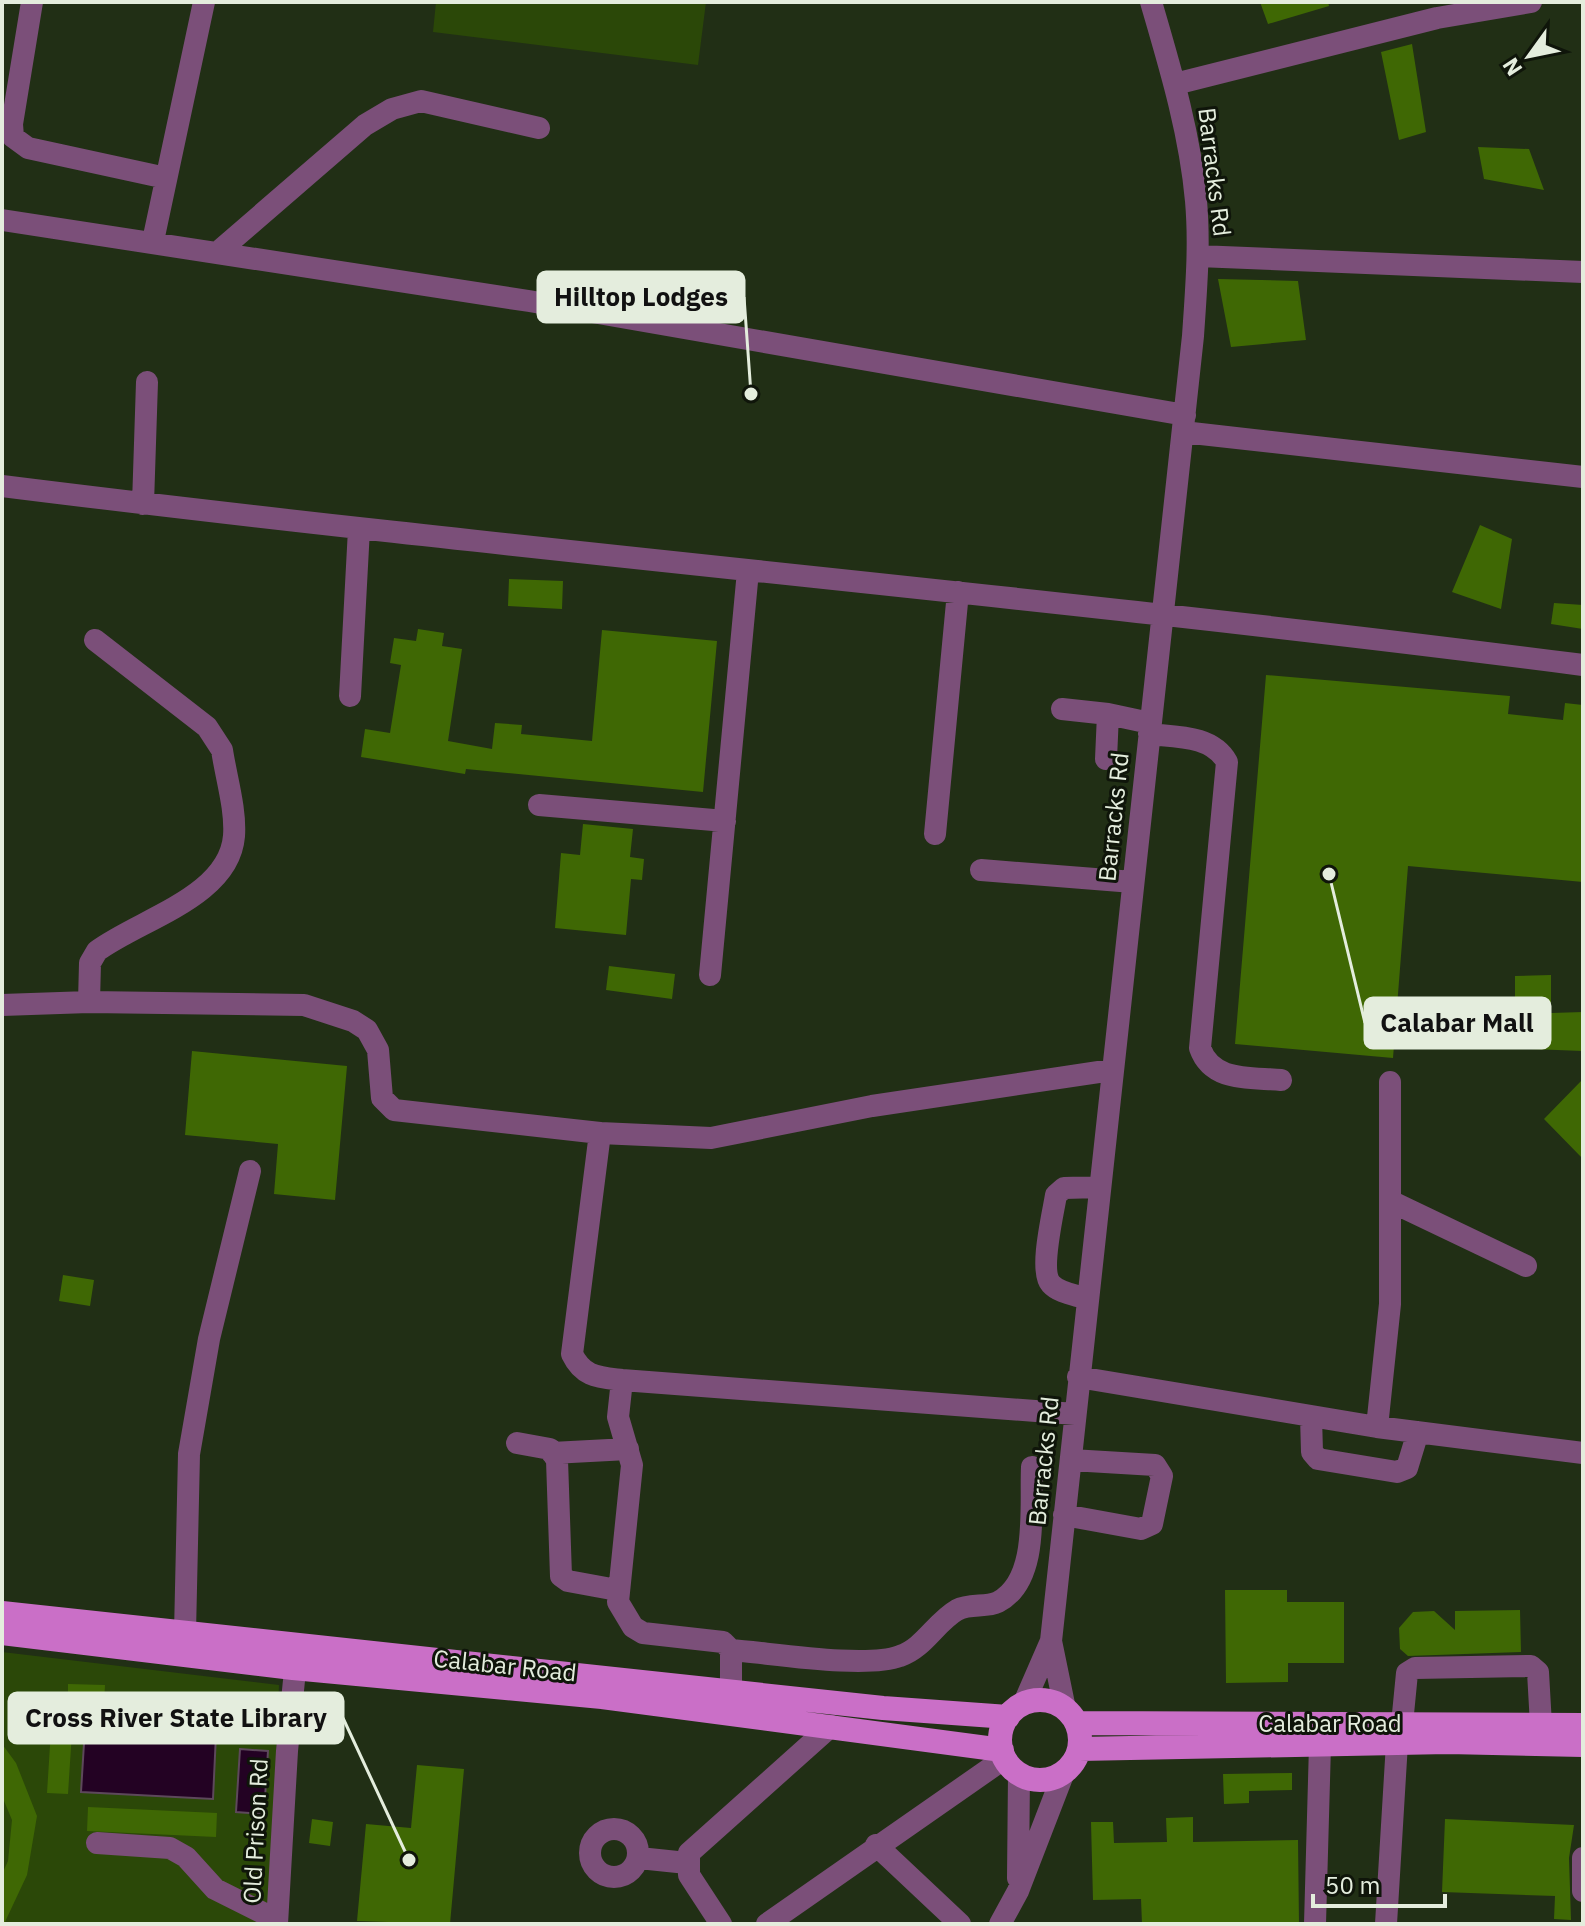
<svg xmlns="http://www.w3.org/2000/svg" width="1585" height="1926" viewBox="0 0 1585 1926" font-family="'IBM Plex Sans',sans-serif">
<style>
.green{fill:#2b4808}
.water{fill:#230223;stroke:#5d485b;stroke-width:2}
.building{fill:#3f6804}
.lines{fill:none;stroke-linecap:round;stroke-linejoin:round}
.minor{stroke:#7b4f79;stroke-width:22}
.major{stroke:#ca6fc7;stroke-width:24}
.labels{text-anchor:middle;stroke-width:6;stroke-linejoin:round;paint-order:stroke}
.street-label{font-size:24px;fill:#e4eddd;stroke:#0f150a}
.leader{fill:none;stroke:#e4eddd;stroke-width:3}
.callout-dot{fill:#e4eddd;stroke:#0f150a;stroke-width:3}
.callout{fill:#e4eddd;stroke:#e4eddd;stroke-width:3}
.callout-label{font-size:26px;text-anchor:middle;font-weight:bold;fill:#111}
</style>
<rect width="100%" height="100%" fill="#212f15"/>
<path class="green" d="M436,2H706L698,65L433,32Z
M2,1652L279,1685L270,1924H2Z"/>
<path class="water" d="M85,1727L216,1734L213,1799L81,1792Z
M240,1749L268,1751L264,1814L236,1812Z"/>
<path class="building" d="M1260,2H1328L1329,6L1268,24Z
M1412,44L1426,132L1399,140L1381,52Z
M1478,147L1529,149L1544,190L1484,179Z
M1218,279L1298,281L1306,340L1231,347Z
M1480,525L1512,539L1501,609L1452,592Z
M509,579L563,581L562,609L508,606Z
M1554,603L1583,605V629L1551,624Z
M418,629L444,633L442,646L462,649L448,741L492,749L495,723L522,725L521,734L592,741L602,630L717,641L703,792L466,769L465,774L361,757L365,729L390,733L401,665L390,663L394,638L416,641Z
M1266,675L1510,696L1508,714L1563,720L1565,703L1583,705V882L1408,866L1393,1058L1235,1044Z
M583,824L633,829L630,857L644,859L642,880L631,879L626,935L555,928L561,853L580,855Z
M609,966L675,974L672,999L606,990Z
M1551,975V1013L1583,1012V1051L1482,1047L1483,1010H1515V976Z
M192,1051L347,1066L335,1200L274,1194L278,1144L185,1135Z
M1583,1079V1159L1544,1119Z
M63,1275L94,1280L90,1306L59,1301Z
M1225,1590H1287V1602H1344V1663H1288V1682L1226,1683Z
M1520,1610L1521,1652L1408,1656L1400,1649L1399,1628L1413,1612L1434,1611L1455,1630V1611Z
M68,1684L105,1685L104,1705H68Z
M51,1730L72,1732L68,1794L47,1793Z
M2,1744L16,1763L37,1816L27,1875L4,1924L2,1874L8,1861L12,1820L2,1796Z
M417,1765L464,1769L450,1924L357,1921L366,1824L411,1828Z
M1292,1773V1790L1249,1791V1803L1224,1804L1223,1774Z
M88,1807L217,1813L216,1837L87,1831Z
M1193,1817V1842L1298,1840L1299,1924H1142L1141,1899L1093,1900L1091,1822H1113L1114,1843L1167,1842L1166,1818Z
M312,1819L333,1822L330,1846L309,1843Z
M1445,1819L1574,1825L1569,1858L1571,1920L1554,1919L1555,1896L1442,1892Z"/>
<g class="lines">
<path class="minor" d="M32,2L12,124L13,137L28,148L166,178
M1175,84L1437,18L1531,2
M2,220L529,301L1185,415
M153,241L204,2
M218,252L365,125L392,109L421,101L539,128
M1198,256L1583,272
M1183,432L1583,477
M2,486C528,552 1057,597 1583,665
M143,504L147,382
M350,696L359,529
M1062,709L1108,714
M1149,734C1176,737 1212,735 1227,762L1200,1048C1212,1082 1249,1077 1281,1080
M1106,759L1108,714L1150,723
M539,805L725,821
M935,834L958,592
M981,870L1133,882
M710,975L748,571
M89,1002L90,963L97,951C140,919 229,897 234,836C236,809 226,777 222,750L207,727L95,640
M2,1005L89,1002L304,1005L353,1021L367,1030L378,1050L382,1098L394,1110L600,1133L711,1138L872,1106L1112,1070
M600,1133L572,1354C583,1377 598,1377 622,1380L1075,1414
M1390,1201L1526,1266
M1087,1299C1076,1295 1059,1293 1051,1284C1039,1271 1053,1214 1056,1195L1064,1188L1100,1187
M1078,1377L1377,1427L1583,1453
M622,1380L618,1417L632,1465L618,1602L633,1627L643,1633L723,1642L731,1650V1691
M1311,1416L1312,1452L1318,1459L1397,1472L1407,1468L1418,1432
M1377,1427L1390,1304V1082
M517,1443L550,1449L557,1460L561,1576L568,1581L617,1590
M552,1453L628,1449
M1064,1515L1141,1529L1152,1524L1162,1476L1155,1465L1071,1460
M185,1633L189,1454L209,1339L250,1171
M1051,1641L1065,1709
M731,1650C771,1653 865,1669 900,1656C924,1648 936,1622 957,1610C970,1603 986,1608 998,1602C1040,1580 1030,1506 1032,1467
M1024,1703L1051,1641L1193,336C1196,291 1200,246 1196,201C1190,133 1170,67 1151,2
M1402,1724L1407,1673L1415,1668L1531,1666L1538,1672L1541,1725
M590 1853a24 24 0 1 1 48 0a24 24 0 1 1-48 0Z
M97,1843L170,1848L186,1857L215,1889L277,1920
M876,1845L960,1924
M639,1858L687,1863
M1018,1878L1019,1774
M1583,1891V1858
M277,1924L287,1751L297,1650
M721,1924L689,1875V1853L831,1726
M767,1924L1005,1758
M1000,1924L1018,1891L1064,1772
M1315,1924L1320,1745
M1386,1924L1397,1743"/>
<path class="major" d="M2,1613L883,1708L1008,1717
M2,1633L293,1668L602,1697L1002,1750
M1000 1740a40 40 0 1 1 80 0a40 40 0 1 1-80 0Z
M1077,1723L1583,1725
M1079,1749L1448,1742L1583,1745"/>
</g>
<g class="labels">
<g class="street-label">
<text transform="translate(1214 172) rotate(83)" y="8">Barracks Rd</text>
<text transform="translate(1114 817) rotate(-84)" y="8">Barracks Rd</text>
<text transform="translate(1044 1461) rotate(-84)" y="8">Barracks Rd</text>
<text transform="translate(505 1666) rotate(6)" y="8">Calabar Road</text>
<text x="1330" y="1732">Calabar Road</text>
<text transform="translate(256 1831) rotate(-87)" y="8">Old Prison Rd</text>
</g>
</g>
<path class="leader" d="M751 394L744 297M1329 874L1365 1023M409 1860L343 1718"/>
<g class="callout-dot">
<circle cx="751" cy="394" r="8"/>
<circle cx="1329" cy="874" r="8"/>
<circle cx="409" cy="1860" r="8"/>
</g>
<g class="callout">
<rect x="538" y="272" width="206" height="50" rx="8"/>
<rect x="1365" y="998" width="185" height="50" rx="8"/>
<rect x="9" y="1693" width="334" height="50" rx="8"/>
</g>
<g class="callout-label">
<text x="641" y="306">Hilltop Lodges</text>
<text x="1457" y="1032">Calabar Mall</text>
<text x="176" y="1727">Cross River State Library</text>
</g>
<rect width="1585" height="1926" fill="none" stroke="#e4eddd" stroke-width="8"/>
<g transform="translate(1529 56) rotate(237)" stroke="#0f150a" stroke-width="6" paint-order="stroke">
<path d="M0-6L14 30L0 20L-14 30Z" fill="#e4eddd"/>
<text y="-12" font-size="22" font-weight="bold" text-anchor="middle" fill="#e4eddd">N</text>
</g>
<path d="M1313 1894v12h132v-12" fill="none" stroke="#e4eddd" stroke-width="4"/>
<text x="1325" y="1894" font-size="24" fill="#e4eddd" stroke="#0f150a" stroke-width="6" paint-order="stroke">50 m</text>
</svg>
